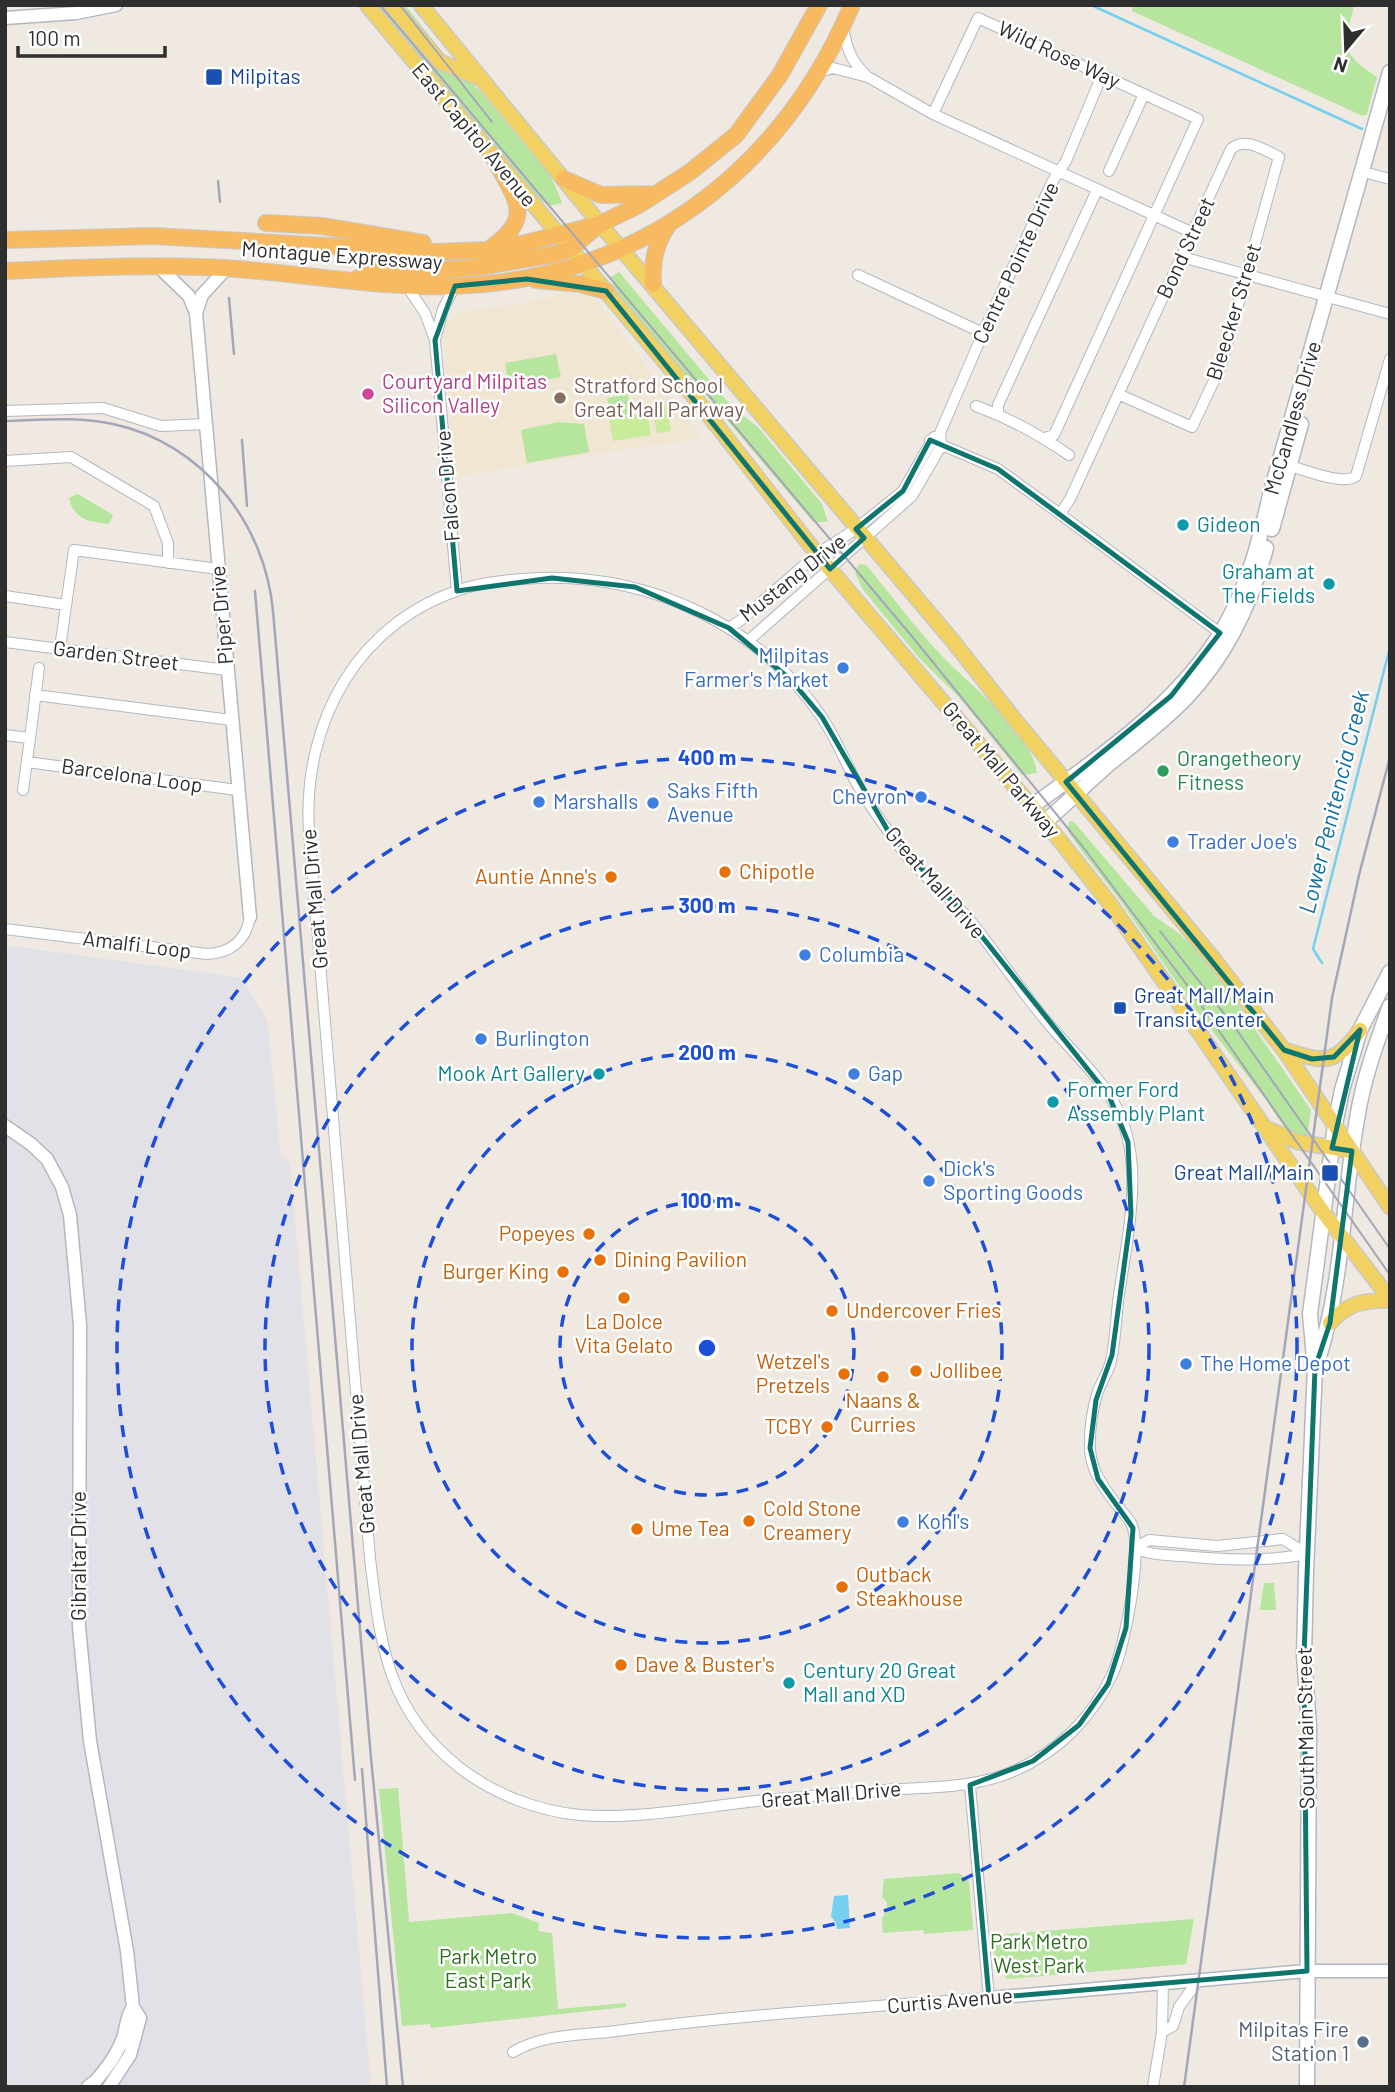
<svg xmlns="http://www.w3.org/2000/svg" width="1395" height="2092" viewBox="0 0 1395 2092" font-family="Barlow,sans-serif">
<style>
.industrial{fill:#e3e1e8}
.education{fill:#f0e6d1}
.green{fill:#b6e59e}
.pitch{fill:#c9ec9a}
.water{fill:#75cff0}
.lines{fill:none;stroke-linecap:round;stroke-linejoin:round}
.stream{stroke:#75cff0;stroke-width:2.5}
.minor-casing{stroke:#b4b7c1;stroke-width:12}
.tertiary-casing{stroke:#b4b7c1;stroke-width:15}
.secondary-casing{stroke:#b4b7c1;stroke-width:17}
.primary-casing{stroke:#c9c9c9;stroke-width:17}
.trunk-casing{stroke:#c9c9c9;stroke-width:18}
.minor{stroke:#fff;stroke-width:10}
.tertiary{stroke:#fff;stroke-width:12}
.secondary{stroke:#fff;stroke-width:14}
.primary{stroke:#f2d163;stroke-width:14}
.trunk{stroke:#f8ba60;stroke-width:16}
.tram{stroke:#a3a6b8;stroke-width:2}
.rail{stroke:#a3a6b8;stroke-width:2.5}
.marked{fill:none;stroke:#0f766e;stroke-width:5;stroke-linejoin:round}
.ring{fill:none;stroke:#1d4ed8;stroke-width:3.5;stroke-dasharray:12 9}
.transit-dot{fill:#1a4fb4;stroke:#fff;stroke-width:2.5}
.hotel-dot{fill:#d1479c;stroke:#fff;stroke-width:2.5}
.education-dot{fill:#8d6e63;stroke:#fff;stroke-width:2.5}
.culture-dot{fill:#0f9aa8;stroke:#fff;stroke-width:2.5}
.shop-dot{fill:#3f7fe0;stroke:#fff;stroke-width:2.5}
.leisure-dot{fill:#2e9e5b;stroke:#fff;stroke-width:2.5}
.food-dot{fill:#e8710a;stroke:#fff;stroke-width:2.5}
.service-dot{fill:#5c6f8a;stroke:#fff;stroke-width:2.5}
.labels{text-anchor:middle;stroke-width:5;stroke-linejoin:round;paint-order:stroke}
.street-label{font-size:21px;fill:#2e2e2e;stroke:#fff}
.transit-label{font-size:21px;fill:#164399;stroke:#fff;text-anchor:start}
.hotel-label{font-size:21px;fill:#b23c85;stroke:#fff;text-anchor:start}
.education-label{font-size:21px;fill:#785e54;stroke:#fff;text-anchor:start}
.culture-label{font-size:21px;fill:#0d838f;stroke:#fff;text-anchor:start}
.shop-label{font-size:21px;fill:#366cbe;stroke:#fff;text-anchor:start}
.leisure-label{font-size:21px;fill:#27864d;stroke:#fff;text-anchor:start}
.food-label{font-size:21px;fill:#c56008;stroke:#fff;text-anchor:start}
.park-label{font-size:21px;fill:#2c6e1b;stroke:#fff}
.service-label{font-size:21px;fill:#4e5e75;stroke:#fff;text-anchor:end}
.water-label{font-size:23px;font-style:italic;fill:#0d6fa3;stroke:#fff}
.centre{fill:#1d4ed8;stroke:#fff;stroke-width:3.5}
.ring-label{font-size:21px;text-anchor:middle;font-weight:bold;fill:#1d4ed8;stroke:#fff;stroke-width:5;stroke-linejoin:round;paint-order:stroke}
</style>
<rect width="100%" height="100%" fill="#efe9e1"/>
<path class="industrial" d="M5,945L242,978L267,1020L281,1155L290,1163L371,2087H5Z"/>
<path class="education" d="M572,293L588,296L600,305L702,438L455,476L444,343L443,330L446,320L450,321L458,312L511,305Z"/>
<path class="green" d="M377,5H405L454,67L481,92L548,173L555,185L562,203L549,206L539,199L457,102L383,18Z
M1133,5H1354C1345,47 1338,51 1377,77L1367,114L1363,116L1132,11Z
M619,272L732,407L759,428L787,462L822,504L828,522H813L705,394L670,360L614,287L611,277Z
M556,354L561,377L506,387L505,380L508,379L505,363Z
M628,394L631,414L611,417L607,398Z
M558,422L584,424L589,452L527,463L521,430Z
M78,494L113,515L109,524C90,522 74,520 69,498Z
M861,564L867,566C892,596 916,629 943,657C972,687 1031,731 1037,773L1022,775L959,697L920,659L863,590L855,573L858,566Z
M1070,821L1074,822L1154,916L1180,934L1196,950L1241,1009L1311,1110L1307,1138L1288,1133L1264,1097L1195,1009L1122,903L1075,842L1067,829Z
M1264,1583H1274L1276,1610H1260Z
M398,1788L409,1922L512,1913L539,1923L538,1931L552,1933L558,2009L626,2003V2007L431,2028L430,2024L402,2026L379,1789Z
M959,1873L969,1881L973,1930L924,1934L923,1930L883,1933L882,1919L887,1910V1902L882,1897L884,1879Z
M1194,1919L1186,1964L1006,1979L1004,1959L995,1960L993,1937H1003L1005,1934Z"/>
<path class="pitch" d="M666,404L671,431L657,433L652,407Z
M647,413L651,435L613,441L609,419Z"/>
<path class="water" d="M848,1895L850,1928L837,1929L836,1923L831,1916L834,1896Z"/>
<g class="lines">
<path class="stream" d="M1091,5L1362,129
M1322,963L1313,949L1390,647"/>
<defs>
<path id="minor" d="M843,26C846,46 850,60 865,74
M819,72L833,68L868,77L933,114L1193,233
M933,114L978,18L1198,119L1054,435L1045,438
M1109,171L1144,94
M1371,174L1390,179
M1182,257L1390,314
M858,275L983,333
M406,285L425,313L435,340L457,591
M435,340L443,309L455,286
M976,406C1009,418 1040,435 1069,455
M5,411L103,408L161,426L205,424
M998,414V405L1097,190
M930,440L998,469L1060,514L1070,499L1231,149C1245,136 1264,150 1279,157L1221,366L1192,427L1118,394
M5,461L71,457L154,506L168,543V563
M1290,466C1305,470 1343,486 1356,476L1390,359
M1060,514L1220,633
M539,578C650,574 760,625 823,719C836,739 845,761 856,782C869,806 886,828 902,850C922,876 947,894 968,918C996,952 1019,989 1047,1022C1071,1051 1105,1080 1120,1115C1132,1143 1134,1178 1131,1208C1129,1240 1122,1271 1118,1302C1116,1321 1115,1342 1111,1361C1108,1373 1101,1382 1097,1394C1093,1408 1090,1425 1090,1440C1088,1466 1101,1484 1116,1504C1117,1505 1130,1521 1131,1523C1144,1550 1125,1645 1113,1673C1093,1717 1058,1752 1014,1771C977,1787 938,1787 898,1789C851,1793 803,1796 756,1801C702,1807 633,1820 580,1815C537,1811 494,1794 460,1768C387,1711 380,1643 370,1558L309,832C302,722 358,619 469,587C491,581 516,579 539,578Z
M5,596L66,605
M729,628L741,620L817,554L856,529L903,491L934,437
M748,641L912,496L941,446L940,433L983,333L1052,182L1066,161L1102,75
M5,642L227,670
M60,648L74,550L218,569
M35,695L231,720
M5,735L30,738L39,668
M27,762L237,790
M23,790L30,738
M5,929L207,954C230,953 246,941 250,917
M1135,1548L1149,1540L1217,1546L1283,1539L1307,1554
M1135,1548C1150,1555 1166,1555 1182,1556C1224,1560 1265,1562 1307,1554
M1162,2032L1173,2026L1179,2007L1199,1979
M513,2052C546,2033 580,2036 616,2031C740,2015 864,2007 989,1998L970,1785
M1153,2087L1162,2032L1163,1982"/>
<path id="tertiary" d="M5,18L76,13L116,5
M159,267L189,296L196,313L250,917
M196,313L202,295L226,269
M5,1126L31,1144L47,1159L62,1187L70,1215L80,1325L79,1627L90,1741L127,1951L133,2007L140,2018L130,2055L109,2087
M989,1998L1307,1971H1390
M93,2084C106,2069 118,2054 124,2035C127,2024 126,2017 133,2007"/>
<path id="secondary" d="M1272,529L1301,424
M1032,806C1101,757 1182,701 1225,626C1248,585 1260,540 1270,495L1390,72
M1045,822C1067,803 1087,783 1109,764C1135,743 1163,722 1186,698C1226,656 1251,604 1266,548
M1318,1360C1343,1282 1343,1199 1357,1119C1363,1080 1376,1044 1390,1006
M89,2087L93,2084
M1307,2087L1309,1726L1304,1655L1306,1572L1315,1368L1310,1314L1335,1125L1342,1090L1360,1030L1390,972"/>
<path id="primary" d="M367,5L700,404L817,554L1045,822L1111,905L1323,1212L1390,1299
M391,5L440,62L480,78
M421,5L600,224L952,640L1015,720L1212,957L1284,1050L1390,1207
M1284,1050C1324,1062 1334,1067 1360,1030
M1268,1129L1298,1142L1352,1151
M1330,1323C1348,1302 1364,1301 1390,1300"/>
<path id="trunk" d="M564,179L601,195L654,194
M266,223L322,226L423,243
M5,240L154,236L434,252L488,250L526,243L600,224L639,205L690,172L736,135L780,75L819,5
M492,247C536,216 514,198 494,158
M5,271C78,268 150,264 223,268C300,273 377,288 455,286C639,279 781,172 852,5
M358,278L379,271H431L479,267L556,254L570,249L595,228
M536,280L580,284L606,291
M653,284C652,261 655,244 669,224"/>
</defs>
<use href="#minor" class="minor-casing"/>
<use href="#tertiary" class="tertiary-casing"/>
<use href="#secondary" class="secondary-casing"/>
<use href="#primary" class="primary-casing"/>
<use href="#trunk" class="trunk-casing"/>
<use href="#minor" class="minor"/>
<use href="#tertiary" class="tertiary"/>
<use href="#secondary" class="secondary"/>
<use href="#primary" class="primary"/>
<use href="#trunk" class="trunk"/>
<path class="tram" d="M380,5L910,634L1083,847L1184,981L1390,1275
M400,5L492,122
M1160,931L1236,1029L1390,1249"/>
<path class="rail" d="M218,181L220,202
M229,298L234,354
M5,421C40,420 78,416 113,424C202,443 265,523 273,611L371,1758L403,2087
M242,440L247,506
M255,591L355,1780
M362,1769L387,2087
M1184,2087L1332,998L1359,875L1390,757"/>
</g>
<path class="marked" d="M527,279L606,291L830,569L864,538L856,529L903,491L930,440L998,469L1220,633L1171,696L1066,782L1284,1050L1312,1059L1334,1057L1360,1030L1332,1148L1352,1151L1330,1323L1315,1368L1304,1655L1307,1971L989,1998L970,1785L1033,1761L1079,1725L1108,1684L1126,1628L1133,1528L1098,1479L1090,1448L1096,1400L1112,1355L1131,1215L1128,1142L1109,1096L964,914L891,836L822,717L791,680L729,628L635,587L552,578L457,591L435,340L455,286Z"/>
<g class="ring">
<circle cx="707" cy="1348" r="147"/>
<circle cx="707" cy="1348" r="295"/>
<circle cx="707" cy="1348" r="442"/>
<circle cx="707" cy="1348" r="590"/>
</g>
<g class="transit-dot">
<rect x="205" y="68" width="18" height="18" rx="3.5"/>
<rect x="1113" y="1001" width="14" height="14" rx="3.5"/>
<rect x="1321" y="1164" width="18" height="18" rx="3.5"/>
</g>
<circle class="hotel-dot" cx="368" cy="394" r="7"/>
<circle class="education-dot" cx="560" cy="398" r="7"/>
<g class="culture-dot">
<circle cx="1183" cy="525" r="7"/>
<circle cx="1329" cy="584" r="7"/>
<circle cx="599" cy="1074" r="7"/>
<circle cx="1053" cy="1102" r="7"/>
<circle cx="789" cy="1683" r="7"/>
</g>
<g class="shop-dot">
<circle cx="843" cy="668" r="7"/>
<circle cx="921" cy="797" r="7"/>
<circle cx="539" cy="802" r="7"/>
<circle cx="653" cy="803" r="7"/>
<circle cx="1173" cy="842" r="7"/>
<circle cx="805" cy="955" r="7"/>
<circle cx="481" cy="1039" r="7"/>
<circle cx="854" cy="1074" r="7"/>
<circle cx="929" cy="1181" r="7"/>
<circle cx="1186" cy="1364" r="7"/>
<circle cx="903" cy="1522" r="7"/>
</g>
<circle class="leisure-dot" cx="1163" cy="771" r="7"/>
<g class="food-dot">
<circle cx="725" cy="872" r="7"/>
<circle cx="611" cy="877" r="7"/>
<circle cx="589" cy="1234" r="7"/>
<circle cx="600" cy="1260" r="7"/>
<circle cx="563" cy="1272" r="7"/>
<circle cx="624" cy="1298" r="7"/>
<circle cx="832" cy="1311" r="7"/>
<circle cx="916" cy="1371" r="7"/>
<circle cx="844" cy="1374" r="7"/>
<circle cx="883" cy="1377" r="7"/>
<circle cx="827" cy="1427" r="7"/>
<circle cx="749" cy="1521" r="7"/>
<circle cx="637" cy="1529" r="7"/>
<circle cx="842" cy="1587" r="7"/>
<circle cx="621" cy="1665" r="7"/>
</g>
<circle class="service-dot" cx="1363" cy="2042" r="7"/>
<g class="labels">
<g class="street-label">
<text transform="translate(1059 55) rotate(25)" y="7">Wild Rose Way</text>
<text transform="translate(474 135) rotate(50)" y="7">East Capitol Avenue</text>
<text transform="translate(1186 248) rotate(-65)" y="7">Bond Street</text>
<text transform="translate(342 256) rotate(4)" y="7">Montague Expressway</text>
<text transform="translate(1016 263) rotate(-65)" y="7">Centre Pointe Drive</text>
<text transform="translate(1234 312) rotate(-73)" y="7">Bleecker Street</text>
<text transform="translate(1293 418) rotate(-74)" y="7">McCandless Drive</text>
<text transform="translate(448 486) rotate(-95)" y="7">Falcon Drive</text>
<text transform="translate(793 578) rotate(-38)" y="7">Mustang Drive</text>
<text transform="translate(222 615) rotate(-95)" y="7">Piper Drive</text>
<text transform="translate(116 656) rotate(7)" y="7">Garden Street</text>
<text transform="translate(1001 770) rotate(50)" y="7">Great Mall Parkway</text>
<text transform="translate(132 776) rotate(8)" y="7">Barcelona Loop</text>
<text transform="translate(935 883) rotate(49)" y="7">Great Mall Drive</text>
<text transform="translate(315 899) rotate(-95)" y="7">Great Mall Drive</text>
<text transform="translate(137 945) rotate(7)" y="7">Amalfi Loop</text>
<text transform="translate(362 1464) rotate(-95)" y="7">Great Mall Drive</text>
<text transform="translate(79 1556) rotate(-90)" y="7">Gibraltar Drive</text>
<text transform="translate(1306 1728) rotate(-91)" y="7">South Main Street</text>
<text transform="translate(831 1795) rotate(-5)" y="7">Great Mall Drive</text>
<text transform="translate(950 2001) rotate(-5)" y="7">Curtis Avenue</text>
</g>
<g class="transit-label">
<text x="230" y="84">Milpitas</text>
<text x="1134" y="1003">Great Mall/Main<tspan x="1134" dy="24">Transit Center</tspan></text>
<text x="1314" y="1180" text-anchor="end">Great Mall/Main</text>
</g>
<g class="hotel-label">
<text x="382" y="389">Courtyard Milpitas<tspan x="382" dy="24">Silicon Valley</tspan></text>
</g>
<g class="education-label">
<text x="574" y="393">Stratford School<tspan x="574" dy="24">Great Mall Parkway</tspan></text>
</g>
<g class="culture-label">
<text x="1197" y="532">Gideon</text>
<text x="1315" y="579" text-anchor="end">Graham at<tspan x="1315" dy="24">The Fields</tspan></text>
<text x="585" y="1081" text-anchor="end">Mook Art Gallery</text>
<text x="1067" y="1097">Former Ford<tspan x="1067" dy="24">Assembly Plant</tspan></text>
<text x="803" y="1678">Century 20 Great<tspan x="803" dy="24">Mall and XD</tspan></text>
</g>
<g class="shop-label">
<text x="829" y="663" text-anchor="end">Milpitas<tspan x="829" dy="24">Farmer's Market</tspan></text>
<text x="667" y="798">Saks Fifth<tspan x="667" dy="24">Avenue</tspan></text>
<text x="907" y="804" text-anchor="end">Chevron</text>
<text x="553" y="809">Marshalls</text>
<text x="1187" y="849">Trader Joe's</text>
<text x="819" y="962">Columbia</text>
<text x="495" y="1046">Burlington</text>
<text x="868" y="1081">Gap</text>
<text x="943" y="1176">Dick's<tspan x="943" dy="24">Sporting Goods</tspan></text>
<text x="1200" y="1371">The Home Depot</text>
<text x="917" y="1529">Kohl's</text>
</g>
<g class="leisure-label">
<text x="1177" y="766">Orangetheory<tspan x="1177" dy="24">Fitness</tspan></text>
</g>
<g class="food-label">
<text x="739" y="879">Chipotle</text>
<text x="597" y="884" text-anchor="end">Auntie Anne's</text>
<text x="575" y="1241" text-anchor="end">Popeyes</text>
<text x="614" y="1267">Dining Pavilion</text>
<text x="549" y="1279" text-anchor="end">Burger King</text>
<text x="846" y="1318">Undercover Fries</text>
<text x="624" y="1329" text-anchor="middle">La Dolce<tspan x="624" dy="24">Vita Gelato</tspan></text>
<text x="830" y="1369" text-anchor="end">Wetzel's<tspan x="830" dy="24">Pretzels</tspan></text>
<text x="930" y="1378">Jollibee</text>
<text x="883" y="1408" text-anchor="middle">Naans &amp;<tspan x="883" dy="24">Curries</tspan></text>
<text x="813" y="1434" text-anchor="end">TCBY</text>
<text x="763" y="1516">Cold Stone<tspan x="763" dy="24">Creamery</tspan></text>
<text x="651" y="1536">Ume Tea</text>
<text x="856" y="1582">Outback<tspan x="856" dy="24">Steakhouse</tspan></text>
<text x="635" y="1672">Dave &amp; Buster's</text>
</g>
<g class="park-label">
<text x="1039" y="1949">Park Metro<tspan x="1039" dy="24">West Park</tspan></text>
<text x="488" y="1964">Park Metro<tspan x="488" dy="24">East Park</tspan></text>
</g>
<g class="service-label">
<text x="1349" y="2037">Milpitas Fire<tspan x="1349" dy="24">Station 1</tspan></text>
</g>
<g class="water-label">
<text transform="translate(1334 802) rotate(-76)" y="8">Lower Penitencia Creek</text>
</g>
</g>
<circle cx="707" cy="1348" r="10" class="centre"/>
<g class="ring-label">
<text x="707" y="765">400 m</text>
<text x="707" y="913">300 m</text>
<text x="707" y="1060">200 m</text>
<text x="707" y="1208">100 m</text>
</g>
<rect width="1395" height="2092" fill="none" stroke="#2e2e2e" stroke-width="14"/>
<g transform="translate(1346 49) rotate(199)" stroke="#ffffff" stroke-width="5" paint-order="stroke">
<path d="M0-5L12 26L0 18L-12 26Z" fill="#2e2e2e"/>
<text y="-10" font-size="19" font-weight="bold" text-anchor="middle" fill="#2e2e2e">N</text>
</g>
<path d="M18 46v10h147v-10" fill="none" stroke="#2e2e2e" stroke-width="3.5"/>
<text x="28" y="46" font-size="21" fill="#2e2e2e" stroke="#ffffff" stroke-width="5" paint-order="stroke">100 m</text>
</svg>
